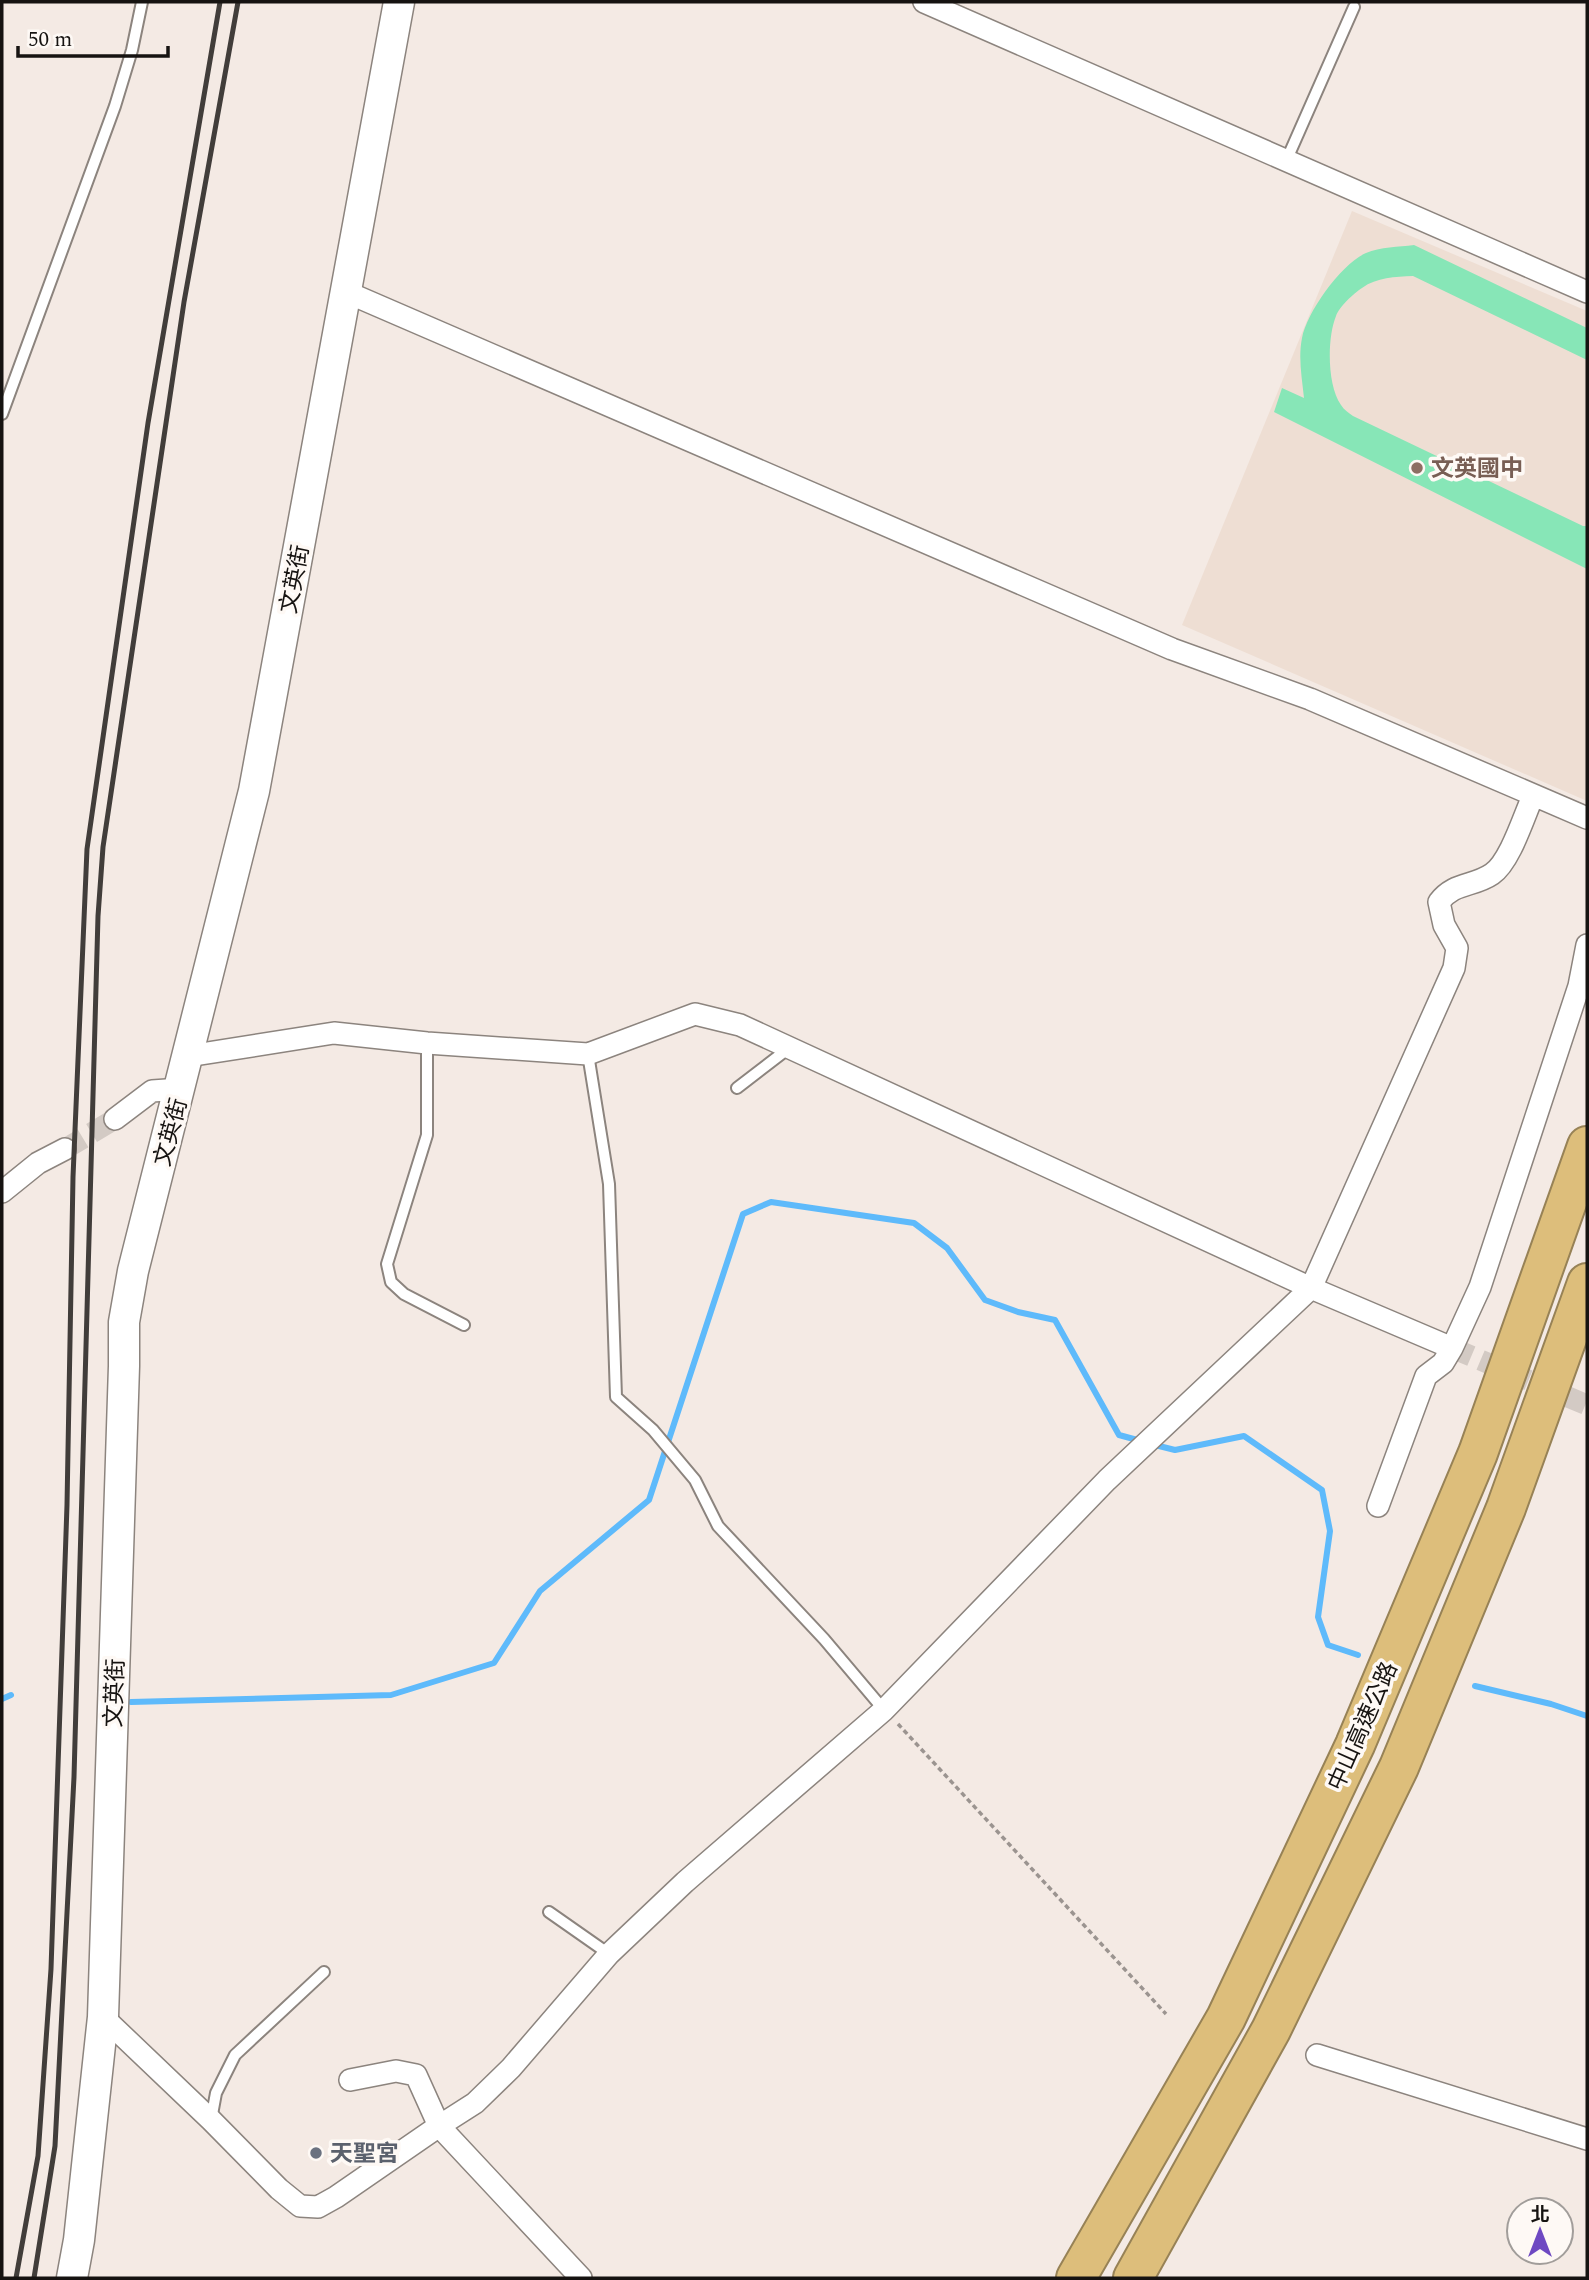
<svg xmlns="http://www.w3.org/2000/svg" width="1589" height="2280" viewBox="0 0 1589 2280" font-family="Spectral,'Noto Sans TC',serif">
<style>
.built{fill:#eeded3}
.green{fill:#87e6b7}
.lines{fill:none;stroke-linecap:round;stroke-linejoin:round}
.stream{stroke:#5ebafb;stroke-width:6}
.street-tunnel{stroke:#d3cac4;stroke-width:21;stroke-dasharray:21 10;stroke-linecap:butt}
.lane-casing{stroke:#8c847e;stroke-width:14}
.street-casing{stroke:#8c847e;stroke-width:24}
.secondary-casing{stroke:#8c847e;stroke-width:33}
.highway-casing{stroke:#978256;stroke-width:42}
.path{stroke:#9b9490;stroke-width:3.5;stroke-dasharray:5 3.5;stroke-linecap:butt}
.lane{stroke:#fff;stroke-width:10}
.street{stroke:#fff;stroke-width:21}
.secondary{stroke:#fff;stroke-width:30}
.highway{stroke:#ddbe7b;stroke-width:38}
.rail{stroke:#413d3a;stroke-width:5}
.education-dot{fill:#8d6e63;stroke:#fef9f5;stroke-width:2.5}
.worship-dot{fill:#6b7280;stroke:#fef9f5;stroke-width:2.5}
.labels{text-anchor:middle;stroke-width:7;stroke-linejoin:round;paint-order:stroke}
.education-label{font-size:23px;font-weight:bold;fill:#785e54;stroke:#fef9f5;text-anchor:start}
.street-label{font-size:23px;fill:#161311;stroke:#fef9f5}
.worship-label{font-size:23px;font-weight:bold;fill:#5b616d;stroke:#fef9f5;text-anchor:start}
</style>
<rect width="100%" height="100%" fill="#f4eae4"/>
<path class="built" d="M1352,211L1587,311V801L1182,625Z"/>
<path class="green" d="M1414,245L1587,328V360L1413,276C1395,277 1377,277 1362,288C1354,293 1339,307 1336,316C1327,338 1327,385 1341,405C1344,410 1349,413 1353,416L1583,526H1587V569L1274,412L1282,388L1304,398C1302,378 1298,358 1302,338C1307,312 1341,264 1366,253C1380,247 1399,247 1414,245Z"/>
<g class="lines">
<path class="stream" d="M1151,1444L1175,1450L1244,1436L1322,1490L1330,1531L1318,1617L1328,1645L1358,1655
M1475,1686L1551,1704L1587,1716
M2,1699L11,1695
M131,1702L391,1695L494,1663L540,1591L649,1500L743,1214L771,1202L914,1223L947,1248L985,1300L1018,1312L1055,1320L1119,1435L1141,1441"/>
<path class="street-tunnel" d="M65,1149L115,1119
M1452,1348L1587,1405"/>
<defs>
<path id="lane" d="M1287,159L1354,7
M2,414L115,106L132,50L142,2
M427,1043V1135L387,1264L391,1282L404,1294L464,1325
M588,1054L609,1184L616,1397L653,1430L695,1480L718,1526L824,1639L884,1710
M737,1088L789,1048
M549,1912L609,1954
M211,2120L216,2093L235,2055L324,1972"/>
<path id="street" d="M924,2L1587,292
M344,291L1172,649L1310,699L1587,818
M188,1056L334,1033L427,1043L588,1054L695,1014L740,1025L1311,1288L1452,1348
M115,1119L152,1091L181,1089
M2,1192L38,1163L65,1149
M1378,1506L1426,1376L1443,1363L1452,1348L1480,1287L1579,986L1587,945
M103,2017L211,2120L279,2189L300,2206L318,2207L336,2197L439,2126L475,2103L511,2068L609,1954L685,1882L884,1710L1107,1480L1311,1288L1454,968L1457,948L1444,925L1439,902C1454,882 1473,887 1492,874C1510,862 1524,816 1533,796
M1317,2055L1587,2139
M350,2080L396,2071L416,2075L439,2126L581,2278"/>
<path id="secondary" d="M72,2278L79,2240L103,2017L124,1366V1322L133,1271L254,791L399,2"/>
<path id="highway" d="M1076,2278L1226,2018L1355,1745L1478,1453L1587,1146
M1133,2278L1271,2030L1399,1767L1506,1508L1587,1283"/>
</defs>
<use href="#lane" class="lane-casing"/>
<use href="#street" class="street-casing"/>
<use href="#secondary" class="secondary-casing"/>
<use href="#highway" class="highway-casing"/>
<path class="path" d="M898,1724L1166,2014"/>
<use href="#lane" class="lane"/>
<use href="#street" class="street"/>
<use href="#secondary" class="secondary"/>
<use href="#highway" class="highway"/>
<path class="rail" d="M16,2278L38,2156L51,1969L67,1505L73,1177L87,849L148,423L220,2
M34,2278L55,2146L74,1777L98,916L103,847L184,302L238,2"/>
</g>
<circle class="education-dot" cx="1417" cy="468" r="7"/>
<circle class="worship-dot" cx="316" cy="2153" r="7"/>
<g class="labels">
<g class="education-label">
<text x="1431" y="476">文英國中</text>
</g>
<g class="street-label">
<text transform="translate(294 579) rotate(-79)" y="8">文英街</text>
<text transform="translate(170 1132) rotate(-75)" y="8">文英街</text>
<text transform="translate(114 1693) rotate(-88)" y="8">文英街</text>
<text transform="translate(1362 1726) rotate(-66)" y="8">中山高速公路</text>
</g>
<g class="worship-label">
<text x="330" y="2161">天聖宮</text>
</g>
</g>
<rect width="1589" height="2280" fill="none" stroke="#161311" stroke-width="7"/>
<g transform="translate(1540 2231)"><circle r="33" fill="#fef9f5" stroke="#a19d9a" stroke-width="2"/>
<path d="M0-5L12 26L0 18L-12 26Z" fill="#6e49c2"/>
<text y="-10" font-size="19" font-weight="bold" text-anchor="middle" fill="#161311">北</text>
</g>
<path d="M18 46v10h150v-10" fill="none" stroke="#161311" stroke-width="3.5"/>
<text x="28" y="46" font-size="21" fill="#161311" stroke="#fef9f5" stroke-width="5" paint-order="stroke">50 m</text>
</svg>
